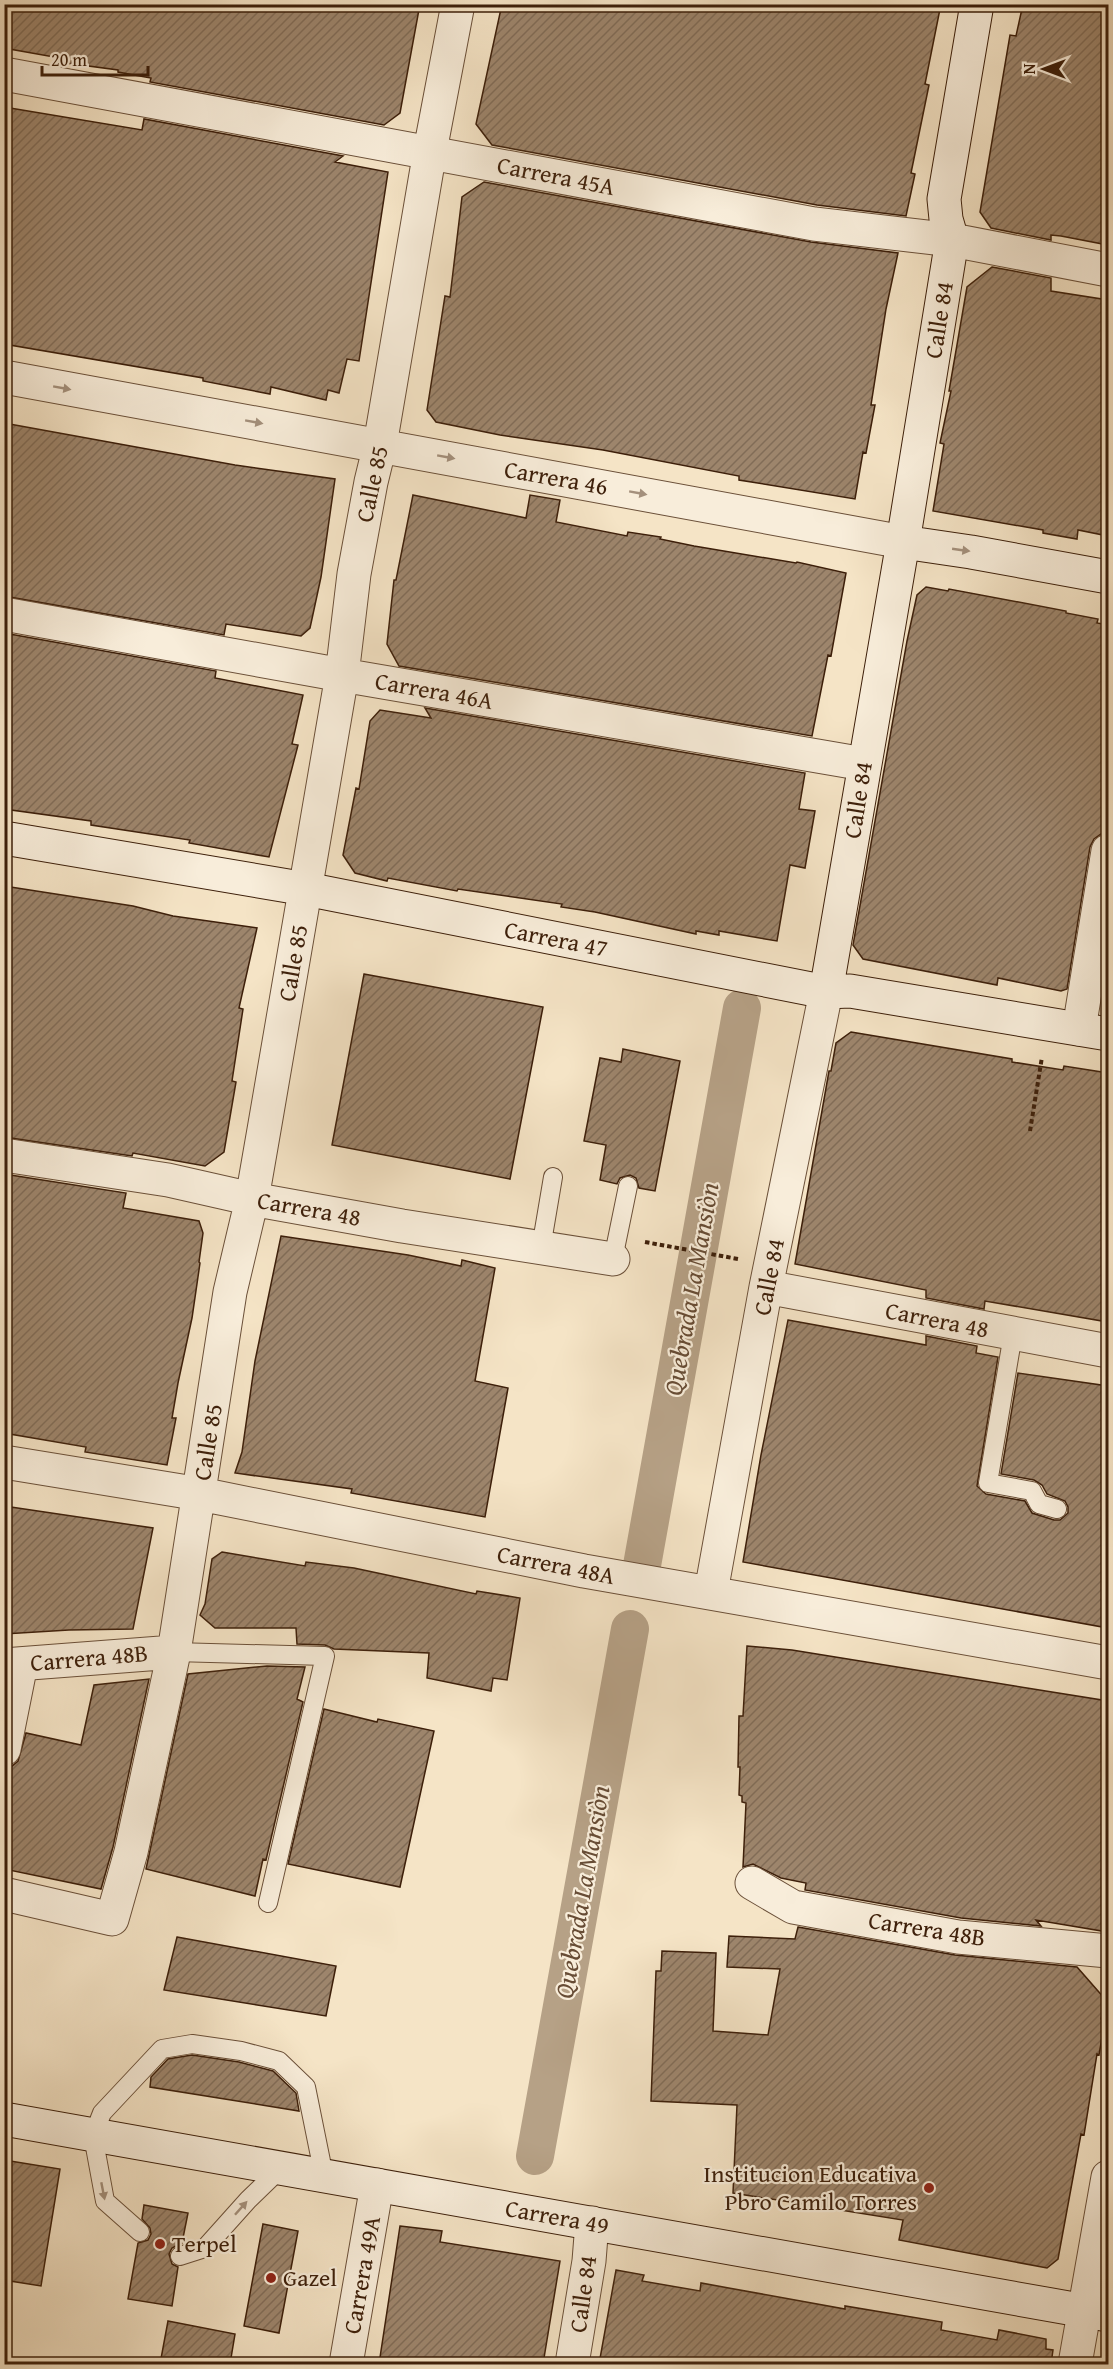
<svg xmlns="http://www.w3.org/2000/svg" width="1113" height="2369" viewBox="0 0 1113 2369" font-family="'Gentium Book Plus',serif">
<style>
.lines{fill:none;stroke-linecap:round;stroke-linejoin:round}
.canal{stroke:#b6a186;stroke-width:38}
.building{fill:url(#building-hatch);stroke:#3d1f0a;stroke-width:1.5}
.lane-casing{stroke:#6b5039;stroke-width:20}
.street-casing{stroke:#6b5039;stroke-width:35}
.secondary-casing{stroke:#3d1f0a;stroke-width:35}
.path{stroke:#3d1f0a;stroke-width:4;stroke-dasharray:4.5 3;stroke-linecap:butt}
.lane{stroke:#f8edda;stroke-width:18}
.street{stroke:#f8edda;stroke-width:33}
.secondary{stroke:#f8edda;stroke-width:33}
.oneway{fill:#a4907c}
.poi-dot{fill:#8f2418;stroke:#f8edda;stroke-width:2}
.labels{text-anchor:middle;stroke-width:4.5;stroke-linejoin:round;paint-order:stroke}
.street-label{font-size:24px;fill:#3d1f0a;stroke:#f8edda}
.poi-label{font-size:24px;fill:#3d1f0a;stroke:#f8edda;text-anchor:start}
.water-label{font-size:26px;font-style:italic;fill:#674c35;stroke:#f8edda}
</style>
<defs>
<pattern id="building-hatch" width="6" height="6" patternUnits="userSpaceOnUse" patternTransform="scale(1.5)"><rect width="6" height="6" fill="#9d856c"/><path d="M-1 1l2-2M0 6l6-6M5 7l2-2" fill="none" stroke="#816c57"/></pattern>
</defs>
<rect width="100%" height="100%" fill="#f5e4c6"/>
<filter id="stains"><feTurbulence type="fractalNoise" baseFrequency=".00333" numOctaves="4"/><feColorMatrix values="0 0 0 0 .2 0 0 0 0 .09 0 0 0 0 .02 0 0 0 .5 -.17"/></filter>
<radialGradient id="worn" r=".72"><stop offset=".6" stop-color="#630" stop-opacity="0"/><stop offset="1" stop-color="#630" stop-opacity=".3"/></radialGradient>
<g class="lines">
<path class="canal" d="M641,1571L742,1008
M535,2156L630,1629"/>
</g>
<path class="building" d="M4,4H420L400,113L384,125L150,82L151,78L118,72V70L59,62L60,58L4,48Z
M502,4H941L925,84L929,85L911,173L915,174L906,216L817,205L492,145L476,124Z
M1023,4H1108V245L1061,236L1051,235V240L991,228L980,212L1010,35L1016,36Z
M4,107L142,130L144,119L343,156L335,162L388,172L359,361L347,359L339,393L328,390L326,400L271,387L270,394L203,381V378L4,344Z
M484,182L811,242L898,253L886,309L871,405H875L866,453L863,452L855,499L739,480V476L603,450L500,435L436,422L427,410L445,296L450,297L462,197Z
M992,267L1051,278V291L1108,300V536L1078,530L1077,539L1043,533V530L933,511L944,444L940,443L951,391H949L967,287Z
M4,423L235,465L335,479L321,577L310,628L301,636L226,624L224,635L4,596Z
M413,495L526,518L530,495L560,500L556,522L627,536L628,532L661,537L660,539L694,546L796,563L797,562L846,573L831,656L828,655L812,736L399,666L387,644L394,580H396Z
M926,587L948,591L949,589L1066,611V613L1098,619L1097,623L1108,625V833L1101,834L1094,839L1090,847L1067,989L1061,991L998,978L997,985L863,959L853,945L907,641L917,595Z
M4,633L216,671L215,678L303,695L292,744L298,745L269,857L189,843L190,840L91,825V821L4,809Z
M425,708L805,773L799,809L815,811L805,868L790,865L777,941L719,931V935L696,931V934L595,912L561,907L562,904L458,889L457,891L388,878L387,881L355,873L343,855L356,788L359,789L370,721L380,710L431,718Z
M4,886L133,906L173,916L257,928L239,1008L243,1009L232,1081L236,1082L224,1152L205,1166L133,1153L132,1156L4,1137Z
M364,974L543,1007L510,1179L332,1145Z
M851,1032L1012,1059V1062L1063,1070L1064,1066L1108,1073V1322L985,1301L984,1309L926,1298V1290L795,1264L829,1071H831L836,1043Z
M623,1049L680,1061L655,1191L639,1188L636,1178L630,1175L620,1178L617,1184L600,1180L606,1145L584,1141L600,1058L621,1062Z
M4,1174L126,1193L123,1208L199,1221L203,1233L199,1262L200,1263L192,1318L178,1383L172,1418H176L167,1465L85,1452L86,1447L4,1433V1295L10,1267L4,1266Z
M281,1236L408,1255L461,1266L462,1260L495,1268L475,1381L508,1388L485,1517L351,1493L352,1489L235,1473L242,1452L255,1361Z
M788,1320L926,1345V1336L977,1346L976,1353L998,1357L977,1486L986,1494L1025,1501L1032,1513L1054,1520H1060L1068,1513V1507L1065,1501L1047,1494L1042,1485L1034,1480L1001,1474L1018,1373L1108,1386V1628L743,1562L761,1455Z
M4,1506L153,1528L133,1629L69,1630L4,1634Z
M222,1552L305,1566L306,1562L354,1568L476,1594L477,1591L520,1598L507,1680L493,1678L491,1691L427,1678L429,1653L334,1649L325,1645L297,1644L296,1628H215L200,1615L205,1604L212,1559Z
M747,1646L792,1650L1108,1701V1932L1036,1920L1041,1926L961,1918L805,1890L806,1883L781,1878L753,1864L743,1867L746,1803L742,1802V1796L739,1795L740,1767H738L739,1716H743Z
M267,1666L305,1667L297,1699L303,1702L266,1860L263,1859L255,1896L146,1869L188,1674Z
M149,1679L113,1847L101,1889L4,1869V1767H11L18,1761L26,1733L81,1745L94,1685Z
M324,1709L377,1722L378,1719L434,1731L400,1887L288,1864Z
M798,1927L955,1955L1077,1967L1105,1999L1101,2019L1105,2020L1099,2055L1097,2054L1084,2135L1081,2134L1058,2259L1047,2268L899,2240L903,2220L733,2193L737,2105L651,2101L656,1971H661L662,1951L716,1953L713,2031L768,2035L780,1969L727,1967L729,1936L795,1939Z
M177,1937L336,1966L326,2016L164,1990Z
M192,2055L239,2062L273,2071L296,2093L299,2111L150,2087L151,2077L168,2059Z
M4,2160L60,2169L41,2286L4,2280Z
M144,2205L188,2213L182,2243L172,2248L169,2254L172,2264L178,2267L172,2306L128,2299L138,2243L148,2240L151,2234L150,2228L142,2219Z
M263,2224L298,2231L279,2333L244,2326Z
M400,2226L442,2231L440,2242L560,2261L543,2364H379Z
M616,2270L644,2275L642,2281L700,2291L701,2283L845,2309V2306L942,2322L941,2330L997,2340L999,2330L1046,2339V2349L1053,2350L1051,2364H599Z
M168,2321L235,2334L230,2364H160Z"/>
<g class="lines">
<defs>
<path id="lane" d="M541,1248L553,1177
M613,1259L628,1186
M1013,1334L988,1483L1032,1491L1039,1504L1057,1509
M174,1652L325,1656L268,1903
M140,2232L105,2201L93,2136L102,2113L162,2049L192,2044L241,2051L279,2061L306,2087L324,2176
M180,2256L205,2248L248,2200L281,2168"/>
<path id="street" d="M4,74L814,224L952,240L1108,270
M4,377L903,542
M4,614L342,675L864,764
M1079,1029L1108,851
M4,1155L168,1180L252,1199L402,1226L613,1259
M766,1287L1108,1351
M4,1462L200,1494L584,1571L1108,1663
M711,1592L766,1287L826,992
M4,1665L174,1652
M4,1749L21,1664
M752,1883L793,1907L958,1937L1108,1951
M4,1894L112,1919L131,1852L174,1652L230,1292L252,1199L265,1124L342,675L354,574L371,482L380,445L430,151L458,4
M346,2364L377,2185
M572,2364L589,2261L592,2223
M1075,2364L1108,2177"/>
<path id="secondary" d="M903,542L971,552L1108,577
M4,838L306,889L826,992L850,991L1108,1034
M826,992L903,542L952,240L946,219L944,199L977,4
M4,2119L1108,2315"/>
</defs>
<use href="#lane" class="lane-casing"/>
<use href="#street" class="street-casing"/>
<use href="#secondary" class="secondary-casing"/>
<path class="path" d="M1030,1131L1042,1057
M645,1242L738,1259"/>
<use href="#lane" class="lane"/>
<use href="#street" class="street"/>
<use href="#secondary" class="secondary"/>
</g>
<defs><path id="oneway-solid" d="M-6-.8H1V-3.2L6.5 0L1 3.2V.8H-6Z" transform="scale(1.5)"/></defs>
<g class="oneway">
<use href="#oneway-solid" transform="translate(62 388) rotate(10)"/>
<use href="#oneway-solid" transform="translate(254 422) rotate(10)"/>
<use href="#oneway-solid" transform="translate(446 457) rotate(10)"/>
<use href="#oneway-solid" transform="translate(638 493) rotate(10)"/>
<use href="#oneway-solid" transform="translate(961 550) rotate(8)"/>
<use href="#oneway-solid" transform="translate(103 2191) rotate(79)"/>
<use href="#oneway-solid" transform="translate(241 2208) rotate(-48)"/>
</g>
<g class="poi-dot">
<circle cx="929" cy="2188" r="6"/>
<circle cx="160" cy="2244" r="6"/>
<circle cx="271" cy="2278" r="6"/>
</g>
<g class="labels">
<g class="street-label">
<text transform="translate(556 176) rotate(11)" y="8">Carrera 45A</text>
<text transform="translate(939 320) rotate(-81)" y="8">Calle 84</text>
<text transform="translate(556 478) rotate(10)" y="8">Carrera 46</text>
<text transform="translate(372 484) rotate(-78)" y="8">Calle 85</text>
<text transform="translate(434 691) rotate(10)" y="8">Carrera 46A</text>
<text transform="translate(858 800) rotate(-81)" y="8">Calle 84</text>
<text transform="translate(556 939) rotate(11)" y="8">Carrera 47</text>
<text transform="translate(293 963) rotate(-80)" y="8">Calle 85</text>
<text transform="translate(309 1209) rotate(10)" y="8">Carrera 48</text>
<text transform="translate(769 1277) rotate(-79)" y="8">Calle 84</text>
<text transform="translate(937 1320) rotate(11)" y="8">Carrera 48</text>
<text transform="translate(208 1442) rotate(-81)" y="8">Calle 85</text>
<text transform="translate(556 1565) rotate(11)" y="8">Carrera 48A</text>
<text transform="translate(89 1658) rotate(-5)" y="8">Carrera 48B</text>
<text transform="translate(927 1929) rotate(9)" y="8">Carrera 48B</text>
<text transform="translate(557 2217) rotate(10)" y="8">Carrera 49</text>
<text transform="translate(362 2275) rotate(-80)" y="8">Carrera 49A</text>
<text transform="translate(583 2294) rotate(-82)" y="8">Calle 84</text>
</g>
<g class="poi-label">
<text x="917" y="2182" text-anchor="end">Institucion Educativa<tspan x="917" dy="28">Pbro Camilo Torres</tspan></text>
<text x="172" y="2252">Terpel</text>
<text x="283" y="2286">Gazel</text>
</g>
<g class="water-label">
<text transform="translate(691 1289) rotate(-80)" y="9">Quebrada La Mansiòn</text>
<text transform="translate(582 1892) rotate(-80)" y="9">Quebrada La Mansiòn</text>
</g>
</g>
<rect width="1113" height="2369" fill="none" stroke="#f5e4c6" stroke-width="24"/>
<rect x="6" y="6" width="1101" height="2357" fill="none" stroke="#3d1f0a" stroke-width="3"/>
<rect x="12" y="12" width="1089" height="2345" fill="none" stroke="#3d1f0a" stroke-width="1.5"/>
<g transform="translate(1044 69) rotate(270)" stroke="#f8edda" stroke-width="4.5" paint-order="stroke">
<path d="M0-4.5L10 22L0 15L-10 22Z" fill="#3d1f0a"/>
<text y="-9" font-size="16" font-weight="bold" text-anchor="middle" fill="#3d1f0a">N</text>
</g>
<path d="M42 66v9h106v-9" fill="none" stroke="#3d1f0a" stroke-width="3"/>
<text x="51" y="66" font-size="18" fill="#3d1f0a" stroke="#f8edda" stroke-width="4.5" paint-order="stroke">20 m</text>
<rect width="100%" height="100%" filter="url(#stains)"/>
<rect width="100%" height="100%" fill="url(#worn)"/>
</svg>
